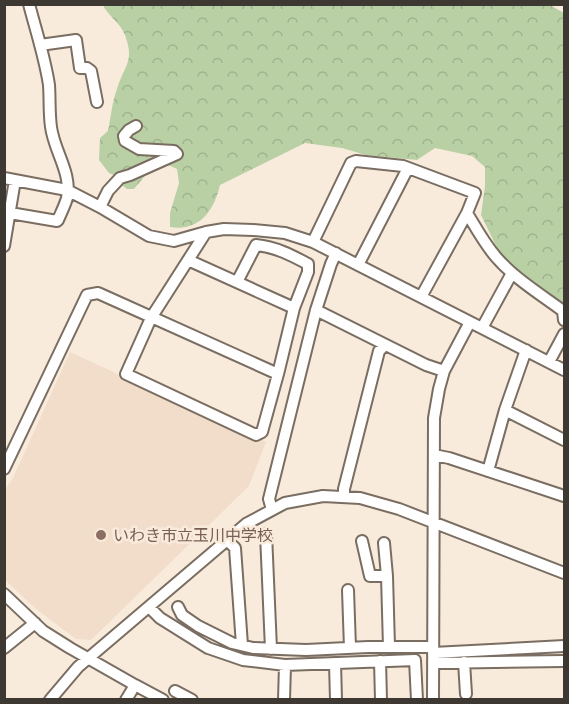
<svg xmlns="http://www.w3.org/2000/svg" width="569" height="704" viewBox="0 0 569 704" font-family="Mulish,'Noto Sans JP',sans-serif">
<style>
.built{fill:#f1ddca}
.forest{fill:url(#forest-crowns)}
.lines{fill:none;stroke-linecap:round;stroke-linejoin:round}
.minor-casing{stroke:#7a6d61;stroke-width:14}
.minor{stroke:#fff;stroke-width:10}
.education-dot{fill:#8d6e63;stroke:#f9ebdc;stroke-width:2}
.labels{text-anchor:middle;stroke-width:5;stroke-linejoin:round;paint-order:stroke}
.education-label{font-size:16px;fill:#785e54;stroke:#f9ebdc;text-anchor:start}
</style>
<defs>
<pattern id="forest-crowns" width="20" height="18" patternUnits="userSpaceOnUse" patternTransform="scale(1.5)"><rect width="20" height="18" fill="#b8d0a4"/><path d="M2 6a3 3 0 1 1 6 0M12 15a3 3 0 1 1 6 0" fill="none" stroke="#9fb38e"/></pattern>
</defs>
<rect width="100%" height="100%" fill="#f9ebdc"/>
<path class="built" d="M70,352L266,442L249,486L91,640L76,639L36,609L5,580L4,491L13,478Z"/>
<path class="forest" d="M103,5H550L564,13V312L504,262L481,215L485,186V167L472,156L435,148L417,160L366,155L342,148L305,143L220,185C214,211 199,232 170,227V213L179,183L177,169L164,163L150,166L144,177L134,189H127L122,185L116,176L109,173L99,160L100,138L108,131C111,117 112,102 117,89C124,65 135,62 125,35C120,22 107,15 103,5Z"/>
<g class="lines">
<defs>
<path id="minor" d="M40,45L76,40L80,68H87L91,71L97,102
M4,178L67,190L100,207L149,236L174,241L206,232L224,229L253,230L285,233L313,242L564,370
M100,207L108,191L120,178L130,175L177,154L174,151L139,149L125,141L124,136L129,130L136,126
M10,213L57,221L58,220C61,213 65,205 67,198C72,173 54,151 51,127C49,113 50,99 49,85C45,58 36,31 29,4
M206,232L151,318L126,374L256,435L262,432L278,374L294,308L308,272V264C291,255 276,247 256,245L237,282
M313,242L351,163L356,161L403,166L475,193L467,213
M4,246L15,180
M188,260L294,308
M358,265L408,168
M421,297L467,213C476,228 484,243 496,257C514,278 540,294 563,311L564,320
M316,310L426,365L444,371
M482,328L512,273
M549,362L564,334
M505,410L564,440
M434,455L449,458L564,496
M4,469L87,295L98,293L278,374
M488,471L505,410L526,350
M344,497V489L379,351L385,345
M272,510L269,499L316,310L331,264L336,253
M266,534L271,649
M227,540L235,548L242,645
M362,541L370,576H387
M384,543L387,576L389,647
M348,590L350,648
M4,594L43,631L70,648L135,685L163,700
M149,607L160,618L208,648L243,660L285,665L415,660L417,700
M178,607L182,615L198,626L232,643L253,648L306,650L368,647H433
M4,648L35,623
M433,653L564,646
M380,661L381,700
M464,662L466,694
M335,663L336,700
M433,663L564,661
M175,691L192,700
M50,700L78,667L246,524L285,503L323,496L360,498L399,509L564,573
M126,700L135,685
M284,700L285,665
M433,700L434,418L439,389L444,371L470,322"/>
</defs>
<use href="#minor" class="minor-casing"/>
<use href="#minor" class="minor"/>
</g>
<circle class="education-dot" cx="101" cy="535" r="6"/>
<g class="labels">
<g class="education-label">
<text x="113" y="541">いわき市立玉川中学校</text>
</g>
</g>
<rect width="569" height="704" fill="none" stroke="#3e3833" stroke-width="12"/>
</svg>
